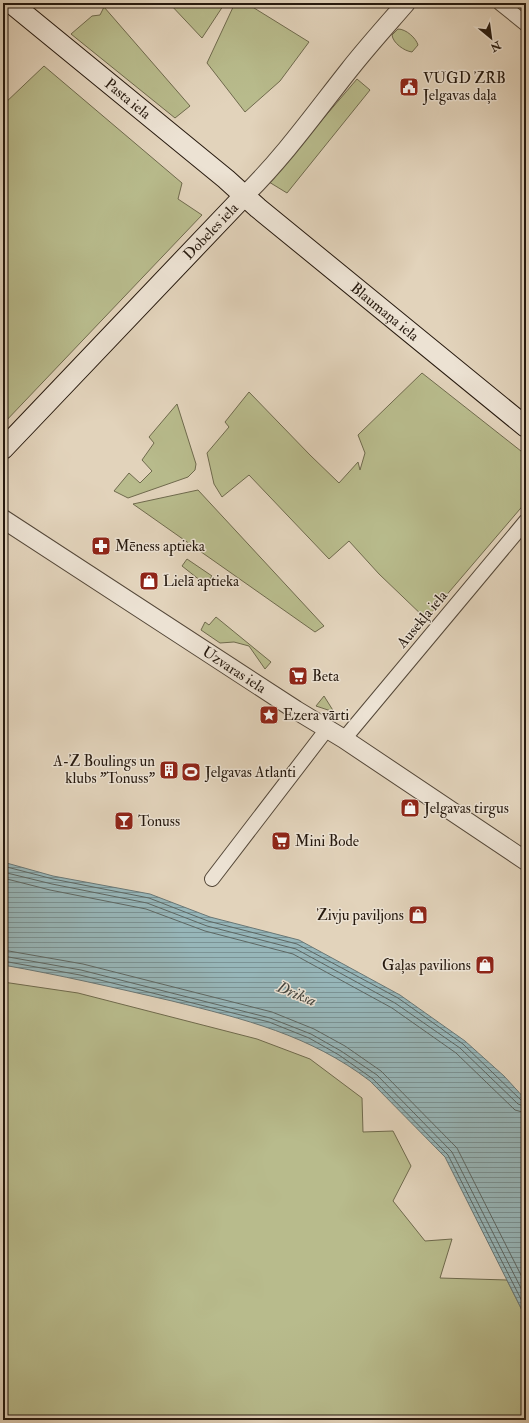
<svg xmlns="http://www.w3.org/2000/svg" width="529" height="1423" viewBox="0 0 529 1423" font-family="'IM FELL Double Pica',serif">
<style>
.green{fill:#b8bb8c;stroke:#6f6a4d}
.water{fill:url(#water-rules);stroke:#6a7775}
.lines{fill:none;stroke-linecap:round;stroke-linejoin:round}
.shore{stroke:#5e6864;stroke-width:1}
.minor-casing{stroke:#554839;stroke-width:16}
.tertiary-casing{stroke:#554839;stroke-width:20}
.secondary-casing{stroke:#26190e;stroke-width:22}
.minor{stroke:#ece2d3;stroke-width:14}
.tertiary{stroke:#ece2d3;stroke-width:18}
.secondary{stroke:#ece2d3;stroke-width:20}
.labels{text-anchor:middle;stroke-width:3;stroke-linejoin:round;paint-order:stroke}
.poi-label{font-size:15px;fill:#26190e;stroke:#ece2d3;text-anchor:start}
.street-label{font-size:15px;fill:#26190e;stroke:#ece2d3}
.water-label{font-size:16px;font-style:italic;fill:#484841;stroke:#ece2d3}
</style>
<defs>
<pattern id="water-rules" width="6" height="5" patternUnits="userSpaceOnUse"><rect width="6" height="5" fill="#97b6b9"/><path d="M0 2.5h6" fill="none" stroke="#7b9395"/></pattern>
</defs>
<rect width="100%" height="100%" fill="#e2d3bb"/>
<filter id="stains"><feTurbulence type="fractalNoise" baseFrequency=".005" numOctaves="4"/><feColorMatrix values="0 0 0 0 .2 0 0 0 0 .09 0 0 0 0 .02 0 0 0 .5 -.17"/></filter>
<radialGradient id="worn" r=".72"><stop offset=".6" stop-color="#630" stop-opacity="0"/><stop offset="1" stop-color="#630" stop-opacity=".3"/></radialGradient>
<path class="green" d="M169,3H225L202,38Z
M235,3H246L309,42L280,81L245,112L207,63Z
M104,7L190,106L175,118L71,34L92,16L100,15Z
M398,29C406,29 416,38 418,45L412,52C404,51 393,43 392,35Z
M44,66L182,183L178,199L202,215L3,424V105Z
M357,79L370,90L287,193L269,182Z
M422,373L526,455V502L426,619L379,574L349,541L329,559L249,475L222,497L214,484L207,453L229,427L225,422L249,392L310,455L339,483L358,462L360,470L365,453L358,435Z
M177,404L196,464L195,470L188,477L128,498L114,491L129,473L140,483L152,471L142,460L154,443L149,437Z
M198,490L324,626L315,632L133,504Z
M187,559L212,576L206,585L182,566Z
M216,617L271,662L265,669L249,646L234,642L220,643L201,630L205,622L209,625Z
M324,696L334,712L316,706Z
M3,982L78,993L257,1039L310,1059L362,1098L363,1132L393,1131L411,1166L393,1201L425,1241L452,1239L440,1278L507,1280L526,1318V1420H3Z"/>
<path class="water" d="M3,862L53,876L150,894L210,917L299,940L400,995L465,1041L504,1076L526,1100V1318L445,1157L370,1081C310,1035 244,1019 172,1001C116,988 60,975 3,965Z"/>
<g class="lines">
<path class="shore" d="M3,866L53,879L149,898L208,921L297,944L398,998L463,1044L522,1101L526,1102
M3,872L52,884L147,903L207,926L296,949L395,1003L460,1048L518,1104L526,1107
M3,878L50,890L146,909L205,931L293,954L392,1008L456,1053L515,1110L526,1113
M3,950L83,964L272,1012L314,1029L345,1046L381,1071L457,1148L526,1285
M3,956L81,970L270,1018L311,1034L341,1051L377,1075L452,1152L526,1298
M3,961L80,975L269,1022L309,1038L339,1055L373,1079L448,1155L526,1309"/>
<defs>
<path id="minor" d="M500,3L526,24
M344,739L526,521
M212,879L327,729"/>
<g id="tertiary">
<path d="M244,196C283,158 315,113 349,70C367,47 387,25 406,3"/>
<path id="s1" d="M3,519L296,710L344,739L526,861"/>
</g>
<g id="secondary">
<path id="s2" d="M11,3L226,179L258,208L526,427"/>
<path id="s3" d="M3,449L244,196"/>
</g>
</defs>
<use href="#minor" class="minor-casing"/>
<use href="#tertiary" class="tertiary-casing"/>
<use href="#secondary" class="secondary-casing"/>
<use href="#minor" class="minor"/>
<use href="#tertiary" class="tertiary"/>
<use href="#secondary" class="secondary"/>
</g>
<defs>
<symbol id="civic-square" viewBox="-11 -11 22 22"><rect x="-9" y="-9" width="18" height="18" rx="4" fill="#8f2418" stroke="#ece2d3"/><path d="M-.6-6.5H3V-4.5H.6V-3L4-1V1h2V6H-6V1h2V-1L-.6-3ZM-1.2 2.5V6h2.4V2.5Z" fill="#fff"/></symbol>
<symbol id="pharmacy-square" viewBox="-11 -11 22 22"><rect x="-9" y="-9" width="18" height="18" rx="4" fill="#8f2418" stroke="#ece2d3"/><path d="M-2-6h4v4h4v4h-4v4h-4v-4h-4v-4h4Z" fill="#fff"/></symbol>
<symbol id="shop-square" viewBox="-11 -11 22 22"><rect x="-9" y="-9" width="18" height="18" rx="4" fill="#8f2418" stroke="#ece2d3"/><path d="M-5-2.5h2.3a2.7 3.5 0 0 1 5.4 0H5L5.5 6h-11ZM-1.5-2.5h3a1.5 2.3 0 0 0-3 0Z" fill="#fff"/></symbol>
<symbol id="supermarket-square" viewBox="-11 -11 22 22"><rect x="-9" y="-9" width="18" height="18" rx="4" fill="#8f2418" stroke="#ece2d3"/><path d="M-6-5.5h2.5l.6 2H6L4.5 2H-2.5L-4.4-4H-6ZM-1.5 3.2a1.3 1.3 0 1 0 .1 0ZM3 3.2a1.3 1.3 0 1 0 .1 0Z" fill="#fff"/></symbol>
<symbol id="sight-square" viewBox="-11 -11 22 22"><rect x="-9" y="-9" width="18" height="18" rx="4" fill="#8f2418" stroke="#ece2d3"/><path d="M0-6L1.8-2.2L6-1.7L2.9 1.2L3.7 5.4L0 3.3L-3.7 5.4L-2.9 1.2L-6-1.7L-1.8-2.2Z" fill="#fff"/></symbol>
<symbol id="building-square" viewBox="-11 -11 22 22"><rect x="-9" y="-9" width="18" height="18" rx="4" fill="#8f2418" stroke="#ece2d3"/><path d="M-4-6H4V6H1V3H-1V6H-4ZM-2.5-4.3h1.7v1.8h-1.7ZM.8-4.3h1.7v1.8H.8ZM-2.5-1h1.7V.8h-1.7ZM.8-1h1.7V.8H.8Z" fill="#fff"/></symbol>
<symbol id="stadium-square" viewBox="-11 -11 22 22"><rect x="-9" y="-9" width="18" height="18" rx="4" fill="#8f2418" stroke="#ece2d3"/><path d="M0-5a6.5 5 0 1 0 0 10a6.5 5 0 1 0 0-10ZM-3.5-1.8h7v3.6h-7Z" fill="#fff"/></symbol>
<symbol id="bar-square" viewBox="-11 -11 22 22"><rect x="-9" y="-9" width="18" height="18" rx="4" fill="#8f2418" stroke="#ece2d3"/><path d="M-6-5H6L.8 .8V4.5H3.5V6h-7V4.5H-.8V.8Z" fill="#fff"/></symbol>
</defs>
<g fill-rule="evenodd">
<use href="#civic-square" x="398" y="76" width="22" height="22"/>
<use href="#pharmacy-square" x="90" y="535" width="22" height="22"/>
<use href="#shop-square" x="138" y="570" width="22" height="22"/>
<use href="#supermarket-square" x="287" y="665" width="22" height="22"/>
<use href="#sight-square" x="258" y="704" width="22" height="22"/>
<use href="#building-square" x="158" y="759" width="22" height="22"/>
<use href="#stadium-square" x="180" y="761" width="22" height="22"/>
<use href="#shop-square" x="399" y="797" width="22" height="22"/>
<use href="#bar-square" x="113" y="810" width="22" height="22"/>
<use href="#supermarket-square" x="270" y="830" width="22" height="22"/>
<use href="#shop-square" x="407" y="904" width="22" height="22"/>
<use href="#shop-square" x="474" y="954" width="22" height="22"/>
</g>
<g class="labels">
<g class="poi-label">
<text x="423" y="83">VUGD ZRB<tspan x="423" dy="17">Jelgavas daļa</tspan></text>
<text x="115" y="551">Mēness aptieka</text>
<text x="163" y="586">Lielā aptieka</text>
<text x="312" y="681">Beta</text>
<text x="283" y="720">Ezera vārti</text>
<text x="155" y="766" text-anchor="end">A-Z Boulings un<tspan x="155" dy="17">klubs "Tonuss"</tspan></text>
<text x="205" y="777">Jelgavas Atlanti</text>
<text x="424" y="813">Jelgavas tirgus</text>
<text x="138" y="826">Tonuss</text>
<text x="295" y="846">Mini Bode</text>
<text x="404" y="920" text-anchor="end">Zivju paviljons</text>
<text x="471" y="970" text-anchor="end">Gaļas pavilions</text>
</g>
<g class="street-label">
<text dy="5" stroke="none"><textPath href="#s2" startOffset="151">Pasta iela</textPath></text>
<text dy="5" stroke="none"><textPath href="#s3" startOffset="301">Dobeles iela</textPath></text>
<text dy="5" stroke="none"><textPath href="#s2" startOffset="485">Blaumaņa iela</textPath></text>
<text transform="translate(422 619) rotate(-50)" y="5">Ausekļa iela</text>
<text dy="5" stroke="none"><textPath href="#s1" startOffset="276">Uzvaras iela</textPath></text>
</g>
<g class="water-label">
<text transform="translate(297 993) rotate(23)" y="6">Driksa</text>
</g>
</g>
<rect width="529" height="1423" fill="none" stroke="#e2d3bb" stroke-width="16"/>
<rect x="4" y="4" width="521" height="1415" fill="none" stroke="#26190e" stroke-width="2"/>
<rect x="8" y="8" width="513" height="1407" fill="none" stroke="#26190e"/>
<g transform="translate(491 38) rotate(151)" stroke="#ece2d3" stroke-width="3" paint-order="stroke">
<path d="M0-3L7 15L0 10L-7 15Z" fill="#26190e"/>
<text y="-6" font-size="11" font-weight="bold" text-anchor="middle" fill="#26190e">N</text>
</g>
<rect width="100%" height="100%" filter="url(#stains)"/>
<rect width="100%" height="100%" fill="url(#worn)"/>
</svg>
